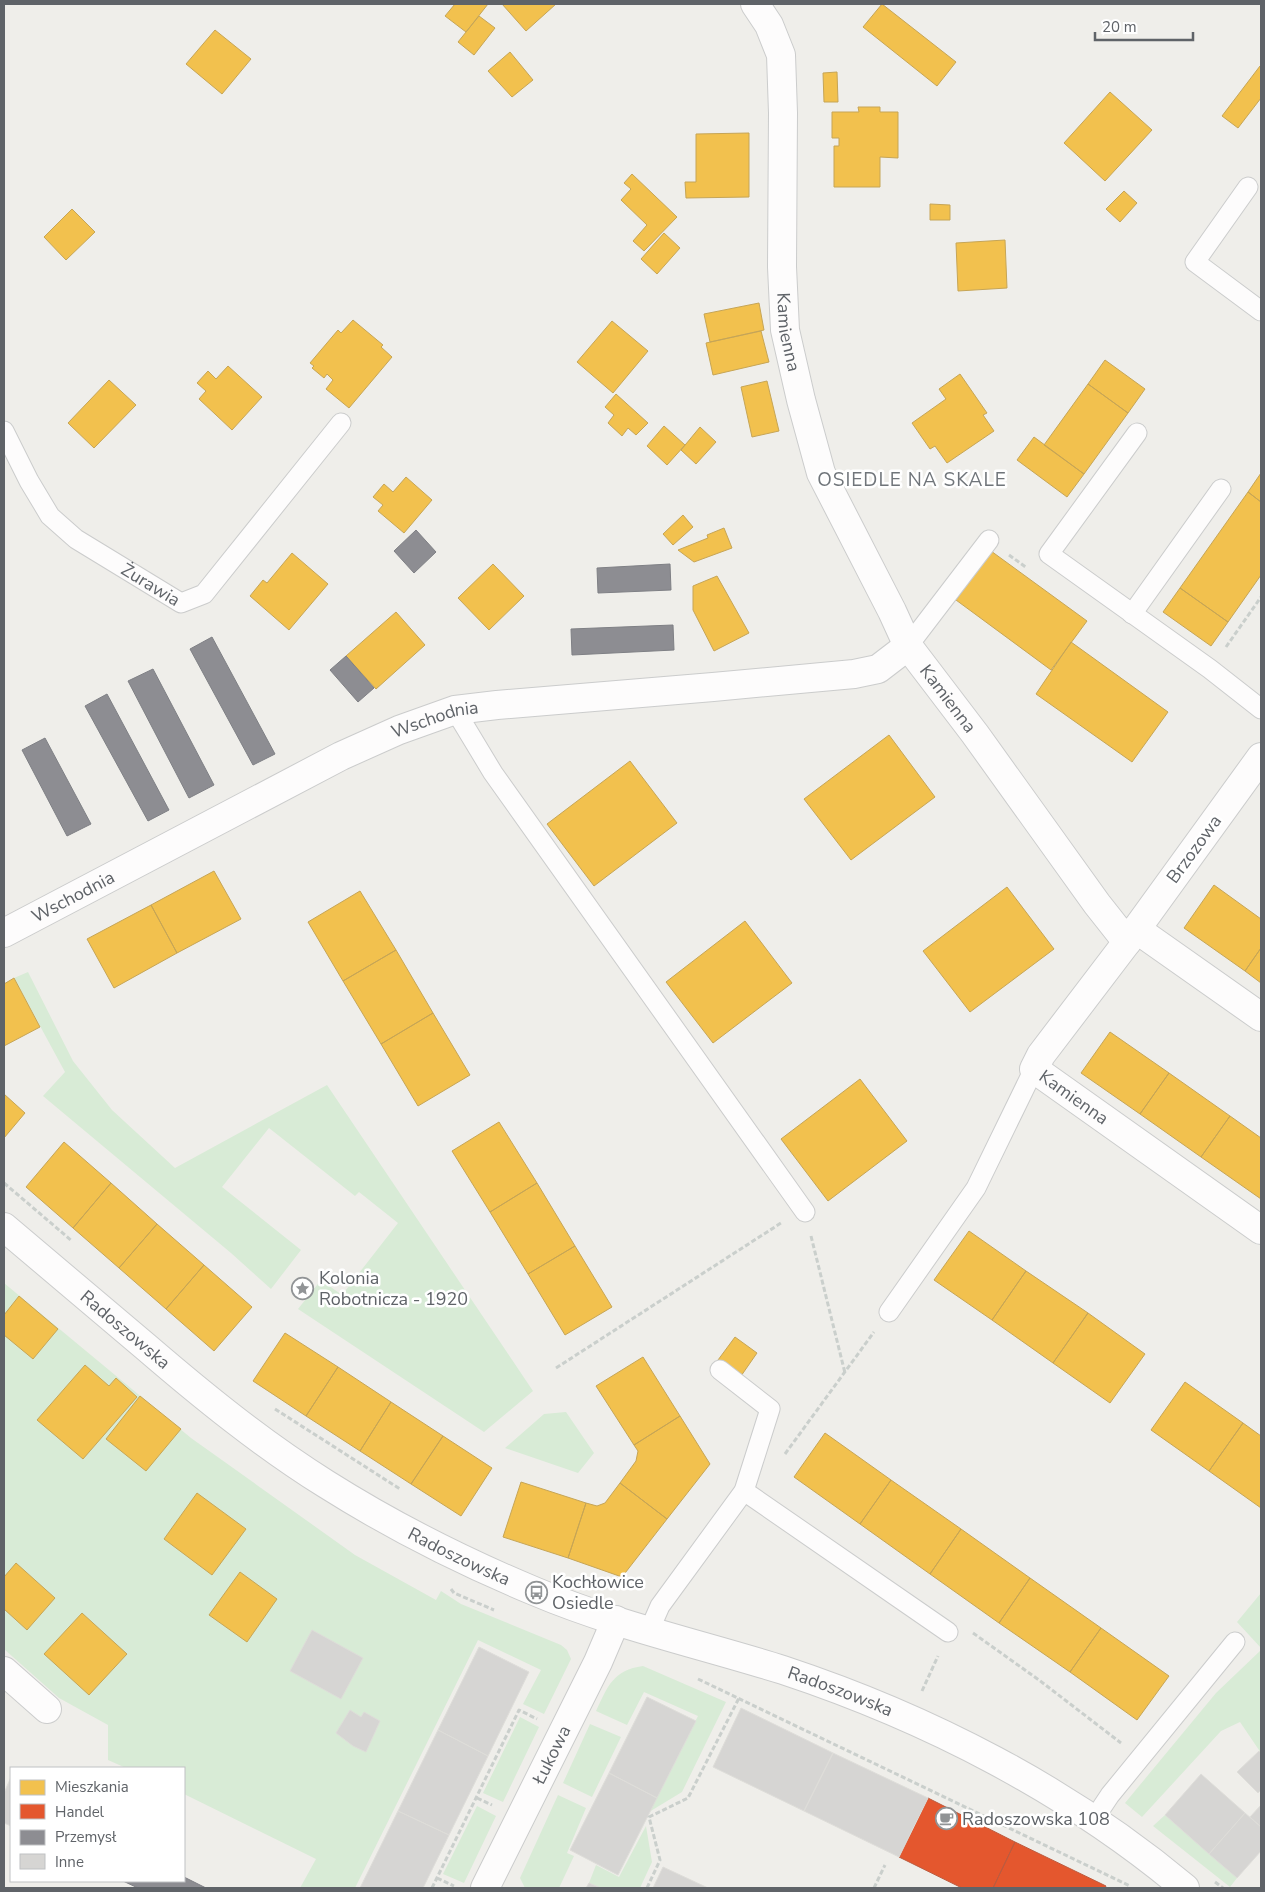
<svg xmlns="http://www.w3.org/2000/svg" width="1265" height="1892" viewBox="0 0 1265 1892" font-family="'Nunito Sans',sans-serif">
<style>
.green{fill:#d8ebd6}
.homes{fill:#f2c14e;stroke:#c6a556}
.shops{fill:#e4572e;stroke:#bc5b3f}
.industry{fill:#8d8d92;stroke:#7f8085}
.building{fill:#d6d5d3;stroke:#deddd9}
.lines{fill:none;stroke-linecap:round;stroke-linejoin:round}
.service-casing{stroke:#cbcccc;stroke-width:21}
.minor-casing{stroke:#cbcccc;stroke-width:30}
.tertiary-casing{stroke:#cbcccc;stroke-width:30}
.path{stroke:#cacfcc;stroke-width:3;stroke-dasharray:5 2.5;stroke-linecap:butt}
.service{stroke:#fdfcfc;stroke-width:19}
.minor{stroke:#fdfcfc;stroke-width:28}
.tertiary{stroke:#fdfcfc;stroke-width:28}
.labels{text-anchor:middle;stroke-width:5;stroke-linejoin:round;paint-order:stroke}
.street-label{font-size:18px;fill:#5f6368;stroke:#fff}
.poi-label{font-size:18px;fill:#5f6368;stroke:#fff;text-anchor:start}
.neighbourhood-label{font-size:19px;letter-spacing:1px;fill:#70757a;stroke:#fff}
</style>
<rect width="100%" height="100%" fill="#efeeea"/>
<path class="green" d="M28,972L73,1061L112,1110L175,1168L327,1085L533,1391L484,1432L298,1309L321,1280L342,1295L398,1223L359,1192L355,1196L269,1128L222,1187L301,1250L271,1289L231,1253L43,1096L65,1072L14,978Z
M4,1283L191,1438L355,1555L436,1600L441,1591L461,1604L561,1645L567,1650L571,1659L544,1714L523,1704L541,1670L478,1640L355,1888H300L316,1859L184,1794V1768H126L108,1760V1725L59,1698L4,1649Z
M566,1412L594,1453L578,1473L505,1448L544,1414Z
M1261,1593V1648L1237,1622Z
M1261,1650V1753L1240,1722L1221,1731L1142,1817L1125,1803L1216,1693Z
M643,1666L726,1702L682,1792L649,1812L698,1716L644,1692L627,1725L596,1711C608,1686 613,1670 643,1666Z
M520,1717L539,1727L503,1802L483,1793Z
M590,1724L621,1737L592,1797L563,1783Z
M558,1795L586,1808L567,1853L574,1856L559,1888H525L520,1878Z
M477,1806L496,1816L464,1883L443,1874Z
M1165,1815L1237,1878L1230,1887L1153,1826Z
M646,1826L652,1862L640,1888H601L589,1883L596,1865L619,1877Z"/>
<path class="homes" d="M455,4H488L466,32L445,16Z
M502,4H556L526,31Z
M882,4L956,62L937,86L863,27Z
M479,16L495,28L474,55L458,42Z
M215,30L251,59L222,94L186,64Z
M510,52L533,80L512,97L488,71Z
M1260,66L1261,67V98L1238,128L1222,116Z
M837,72L838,102H824L823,73Z
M1110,92L1152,130L1105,181L1064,143Z
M858,107H880V112H898V158L880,157V187H834V146H839V138H832V112H859Z
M749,133V197L686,198L685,182H696V134Z
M632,174L677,217L644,251L633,241L647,225L621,200L631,189L624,183Z
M1124,191L1137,203L1120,222L1106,209Z
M930,204L950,205V220H930Z
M72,209L95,232L66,260L44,237Z
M664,233L680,248L657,274L641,259Z
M1005,240L1007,288L958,291L956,243Z
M759,303L764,330L710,342L704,314Z
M353,320L383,345L381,347L392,357L349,408L326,389L333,380L327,374L324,378L312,368L314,366L310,363L338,330L341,333Z
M612,321L648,351L613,393L577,362Z
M761,331L769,362L713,375L706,343Z
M1105,360L1145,389L1128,413L1088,384Z
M228,366L262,397L232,430L199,399L206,391L197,383L208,371L216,379Z
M960,374L987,413L983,415L994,431L947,463L935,446L930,449L912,423L946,399L939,389Z
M109,380L136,405L94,448L68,423Z
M767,381L779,431L752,437L741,387Z
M1088,384L1128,413L1084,474L1044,445Z
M616,394L648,423L636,435L628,428L622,436L608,423L614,415L605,407Z
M664,426L685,445L667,465L647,446Z
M700,427L716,442L696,464L681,450Z
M1034,437L1084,474L1067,497L1017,460Z
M1261,473V502L1248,492Z
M406,477L432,500L404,533L378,511L383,505L373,497L384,484L393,492Z
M1248,492L1261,502V575L1228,622L1180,588Z
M683,515L693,527L673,545L663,534Z
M724,528L732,548L694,562L678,550L708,538L707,535Z
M991,551L1087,621L1051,670L956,600Z
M292,553L328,584L289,630L250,596L263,580L267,583Z
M493,564L524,596L489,630L458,598Z
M717,576L749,633L714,651L693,610V586Z
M1180,588L1228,622L1211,646L1163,612Z
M396,612L425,645L376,689L346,656Z
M1071,642L1168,712L1132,762L1036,694Z
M889,735L935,797L851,860L804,799Z
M630,761L677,823L594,886L547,824Z
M214,871L241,919L177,953L151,905Z
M1214,885L1261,919V948L1245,971L1184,928Z
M1007,887L1054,949L970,1012L923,951Z
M360,891L396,950L343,981L308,922Z
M151,905L177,953L114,988L87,939Z
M745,921L792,983L713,1043L666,982Z
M1261,948V983L1245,971Z
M396,950L433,1013L381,1044L343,981Z
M14,978L40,1027L4,1046V984Z
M433,1013L470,1075L418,1106L381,1044Z
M1110,1032L1169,1073L1140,1114L1081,1073Z
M1169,1073L1230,1116L1201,1157L1140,1114Z
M860,1079L907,1141L828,1201L781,1139Z
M4,1094L25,1113L4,1138Z
M1230,1116L1261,1138V1199L1201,1157Z
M499,1122L537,1183L490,1212L452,1151Z
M64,1142L111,1183L73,1228L26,1187Z
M111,1183L157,1224L119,1268L73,1228Z
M537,1183L575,1246L528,1274L490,1212Z
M157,1224L204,1265L166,1309L119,1268Z
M969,1231L1026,1271L992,1320L934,1280Z
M575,1246L612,1307L565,1335L528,1274Z
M204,1265L252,1307L214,1351L166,1309Z
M1026,1271L1088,1313L1053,1363L992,1320Z
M19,1296L58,1329L33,1359L4,1335V1315Z
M1088,1313L1145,1354L1110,1403L1053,1363Z
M285,1333L338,1367L306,1416L253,1381Z
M735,1337L757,1353L741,1376L718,1360Z
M643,1357L680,1416L634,1445L596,1386Z
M85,1365L109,1386L116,1378L137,1397L83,1459L37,1420Z
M338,1367L391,1402L360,1451L306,1416Z
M1185,1382L1243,1423L1209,1471L1151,1430Z
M140,1396L181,1429L146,1471L106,1439Z
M391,1402L443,1436L411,1484L360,1451Z
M680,1416L710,1464L667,1519L620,1483L636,1461L638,1451L634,1445Z
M1243,1423L1261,1436V1508L1209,1471Z
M825,1433L891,1480L860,1524L794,1477Z
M443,1436L492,1468L461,1516L411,1484Z
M891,1480L961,1529L930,1574L860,1524Z
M521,1482L586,1503L568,1558L503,1537Z
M620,1483L667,1519L622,1577L568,1558L586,1503L597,1506L605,1503Z
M197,1493L246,1529L212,1575L164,1539Z
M961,1529L1030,1578L999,1623L930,1574Z
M16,1563L55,1598L27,1630L4,1609V1577Z
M240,1572L277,1599L247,1642L209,1615Z
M1030,1578L1101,1628L1070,1672L999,1623Z
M82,1613L127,1654L89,1695L44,1654Z
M1101,1628L1169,1676L1137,1720L1070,1672Z"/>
<path class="shops" d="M928,1798L1015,1842L993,1888H962L899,1857Z
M1015,1842L1106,1886L1105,1888H993Z"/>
<path class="industry" d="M416,530L436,552L414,573L394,551Z
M670,564L671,590L598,593L597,568Z
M673,625L674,650L572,655L571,629Z
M212,637L275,754L253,765L190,649Z
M346,656L374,688L358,702L330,670Z
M153,669L214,785L189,798L128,681Z
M107,694L169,810L148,821L85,706Z
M45,738L91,824L67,836L22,750Z
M184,1877L206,1888H138L123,1881H184Z"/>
<path class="building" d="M312,1630L363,1658L341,1699L290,1671Z
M479,1647L529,1672L488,1756L438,1730Z
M647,1697L696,1721L657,1798L609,1773Z
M741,1708L833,1753L804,1811L713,1767Z
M350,1710L361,1717L364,1712L380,1721L366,1752L353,1746L336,1733Z
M438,1730L488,1756L449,1835L398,1811Z
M1259,1751L1261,1753V1790L1258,1793L1237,1772Z
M833,1753L928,1798L899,1857L804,1811Z
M609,1773L657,1798L618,1875L570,1850Z
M1201,1774L1245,1813L1209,1854L1165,1815Z
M11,1777V1826L4,1823V1793Z
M1261,1805V1827L1250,1817Z
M398,1811L449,1835L423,1888H360Z
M1245,1813L1261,1827V1851L1237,1878L1209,1854Z
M663,1867L708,1888H653Z
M589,1883L601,1888H586Z"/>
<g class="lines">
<defs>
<g id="service">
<path d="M1248,187L1195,262L1261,311"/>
<path id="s1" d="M4,431L29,481L50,516L76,539L181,603L204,594L341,423"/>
<path d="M1137,433L1049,554L1210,669L1261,709"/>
<path d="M1132,614L1221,489"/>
<path d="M908,646L989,540"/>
<path d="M455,710L493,773L805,1212"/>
<path d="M889,1312L976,1188L1034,1069"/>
<path d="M744,1491L948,1632"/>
<path d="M649,1631L660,1606L744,1491L770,1409L720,1370"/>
<path d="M1094,1819L1110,1795L1235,1642"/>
</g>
<g id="minor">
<path id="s2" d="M755,4L769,25L781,55L783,113L782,267L785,330L801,400L821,473L892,611L908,646L975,734L1097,904L1127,942"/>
<path id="s3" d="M1261,757L1127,942L1041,1055L1034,1069L1261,1230"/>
<path d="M1136,929L1261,1017"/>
<path id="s4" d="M4,933L341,756L399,730L455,710L497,705L713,687L854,674L878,669L908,646"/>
<path d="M4,1671L47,1709"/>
<path id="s5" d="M485,1888L598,1662L616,1620"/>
</g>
<g id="tertiary">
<path id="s6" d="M4,1227C51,1267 98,1307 146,1347C203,1396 262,1444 326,1484C391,1525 462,1561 534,1591C614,1625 700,1644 783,1670C928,1718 1068,1790 1185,1888"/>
</g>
</defs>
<use href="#service" class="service-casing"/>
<use href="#minor" class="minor-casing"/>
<use href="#tertiary" class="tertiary-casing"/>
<path class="path" d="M1009,555L1027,568
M1226,647L1261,597
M4,1183L72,1241
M811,1236L845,1373
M556,1368L781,1223
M275,1409L400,1489
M785,1454L874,1332
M451,1589L454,1593L494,1610
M973,1633L1039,1680L1121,1743
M698,1679L1130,1886
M922,1691L938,1656
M477,1798L492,1805
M437,1878L454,1886
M1215,1882L1223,1888
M432,1888L519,1710L537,1719
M647,1888L660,1860L649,1817L688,1798L739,1698
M874,1888L885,1865"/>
<use href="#service" class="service"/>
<use href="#minor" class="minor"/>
<use href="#tertiary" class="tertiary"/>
</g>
<defs>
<symbol id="sight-ring" viewBox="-11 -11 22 22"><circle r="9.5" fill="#fff" stroke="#919496" stroke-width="1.5"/><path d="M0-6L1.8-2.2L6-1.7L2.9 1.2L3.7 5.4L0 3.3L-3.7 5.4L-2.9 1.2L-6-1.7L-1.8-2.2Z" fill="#919496"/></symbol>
<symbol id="bus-ring" viewBox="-11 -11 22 22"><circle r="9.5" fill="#fff" stroke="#919496" stroke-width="1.5"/><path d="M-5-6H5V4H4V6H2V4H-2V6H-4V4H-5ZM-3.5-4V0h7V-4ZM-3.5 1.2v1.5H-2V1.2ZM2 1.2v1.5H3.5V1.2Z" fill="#919496"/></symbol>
<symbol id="cafe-ring" viewBox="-11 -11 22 22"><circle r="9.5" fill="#fff" stroke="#919496" stroke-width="1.5"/><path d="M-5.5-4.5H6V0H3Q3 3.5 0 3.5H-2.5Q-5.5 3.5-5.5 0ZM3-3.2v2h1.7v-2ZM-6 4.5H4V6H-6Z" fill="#919496"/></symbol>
</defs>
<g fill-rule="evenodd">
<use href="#sight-ring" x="290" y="1276" width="25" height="25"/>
<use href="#bus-ring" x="524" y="1580" width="25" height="25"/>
<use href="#cafe-ring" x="934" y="1806" width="25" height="25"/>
</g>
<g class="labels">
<g class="street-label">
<text dy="6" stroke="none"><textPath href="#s2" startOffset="335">Kamienna</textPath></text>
<text dy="6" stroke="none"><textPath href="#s1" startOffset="219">Żurawia</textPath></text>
<text dy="6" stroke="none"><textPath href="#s2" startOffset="740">Kamienna</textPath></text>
<text dy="6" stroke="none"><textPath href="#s4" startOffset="482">Wschodnia</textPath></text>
<text transform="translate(1194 849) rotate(-54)" y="6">Brzozowa</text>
<text dy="6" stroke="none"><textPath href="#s4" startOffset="78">Wschodnia</textPath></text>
<text dy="6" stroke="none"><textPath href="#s3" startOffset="435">Kamienna</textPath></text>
<text dy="6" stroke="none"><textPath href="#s6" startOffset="159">Radoszowska</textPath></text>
<text dy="6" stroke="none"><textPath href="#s6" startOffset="564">Radoszowska</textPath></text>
<text dy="6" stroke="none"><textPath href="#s6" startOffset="969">Radoszowska</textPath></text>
<text dy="6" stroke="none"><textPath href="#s5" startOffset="149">Łukowa</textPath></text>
</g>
<g class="poi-label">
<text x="319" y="1284">Kolonia<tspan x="319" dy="21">Robotnicza - 1920</tspan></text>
<text x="552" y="1588">Kochłowice<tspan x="552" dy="21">Osiedle</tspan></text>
<text x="962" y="1825">Radoszowska 108</text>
</g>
<g class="neighbourhood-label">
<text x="912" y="486">OSIEDLE NA SKALE</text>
</g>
</g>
<rect width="1265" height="1892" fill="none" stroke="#5f6368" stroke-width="10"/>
<rect x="10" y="1767" width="175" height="115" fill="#ffffff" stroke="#bfc1c3"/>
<rect x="20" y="1780" width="25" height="15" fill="#f2c14e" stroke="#bfc1c3"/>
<text x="55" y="1792" font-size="15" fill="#5f6368">Mieszkania</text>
<rect x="20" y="1804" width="25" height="15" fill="#e4572e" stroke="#bfc1c3"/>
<text x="55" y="1817" font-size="15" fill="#5f6368">Handel</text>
<rect x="20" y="1830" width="25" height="15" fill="#8d8d92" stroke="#bfc1c3"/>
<text x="55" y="1842" font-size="15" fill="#5f6368">Przemysł</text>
<rect x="20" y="1854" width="25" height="15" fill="#d6d5d3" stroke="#bfc1c3"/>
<text x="55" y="1867" font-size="15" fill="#5f6368">Inne</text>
<path d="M1095 32v8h98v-8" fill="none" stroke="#5f6368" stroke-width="2.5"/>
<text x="1102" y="32" font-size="15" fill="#5f6368" stroke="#ffffff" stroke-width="4" paint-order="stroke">20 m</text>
</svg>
